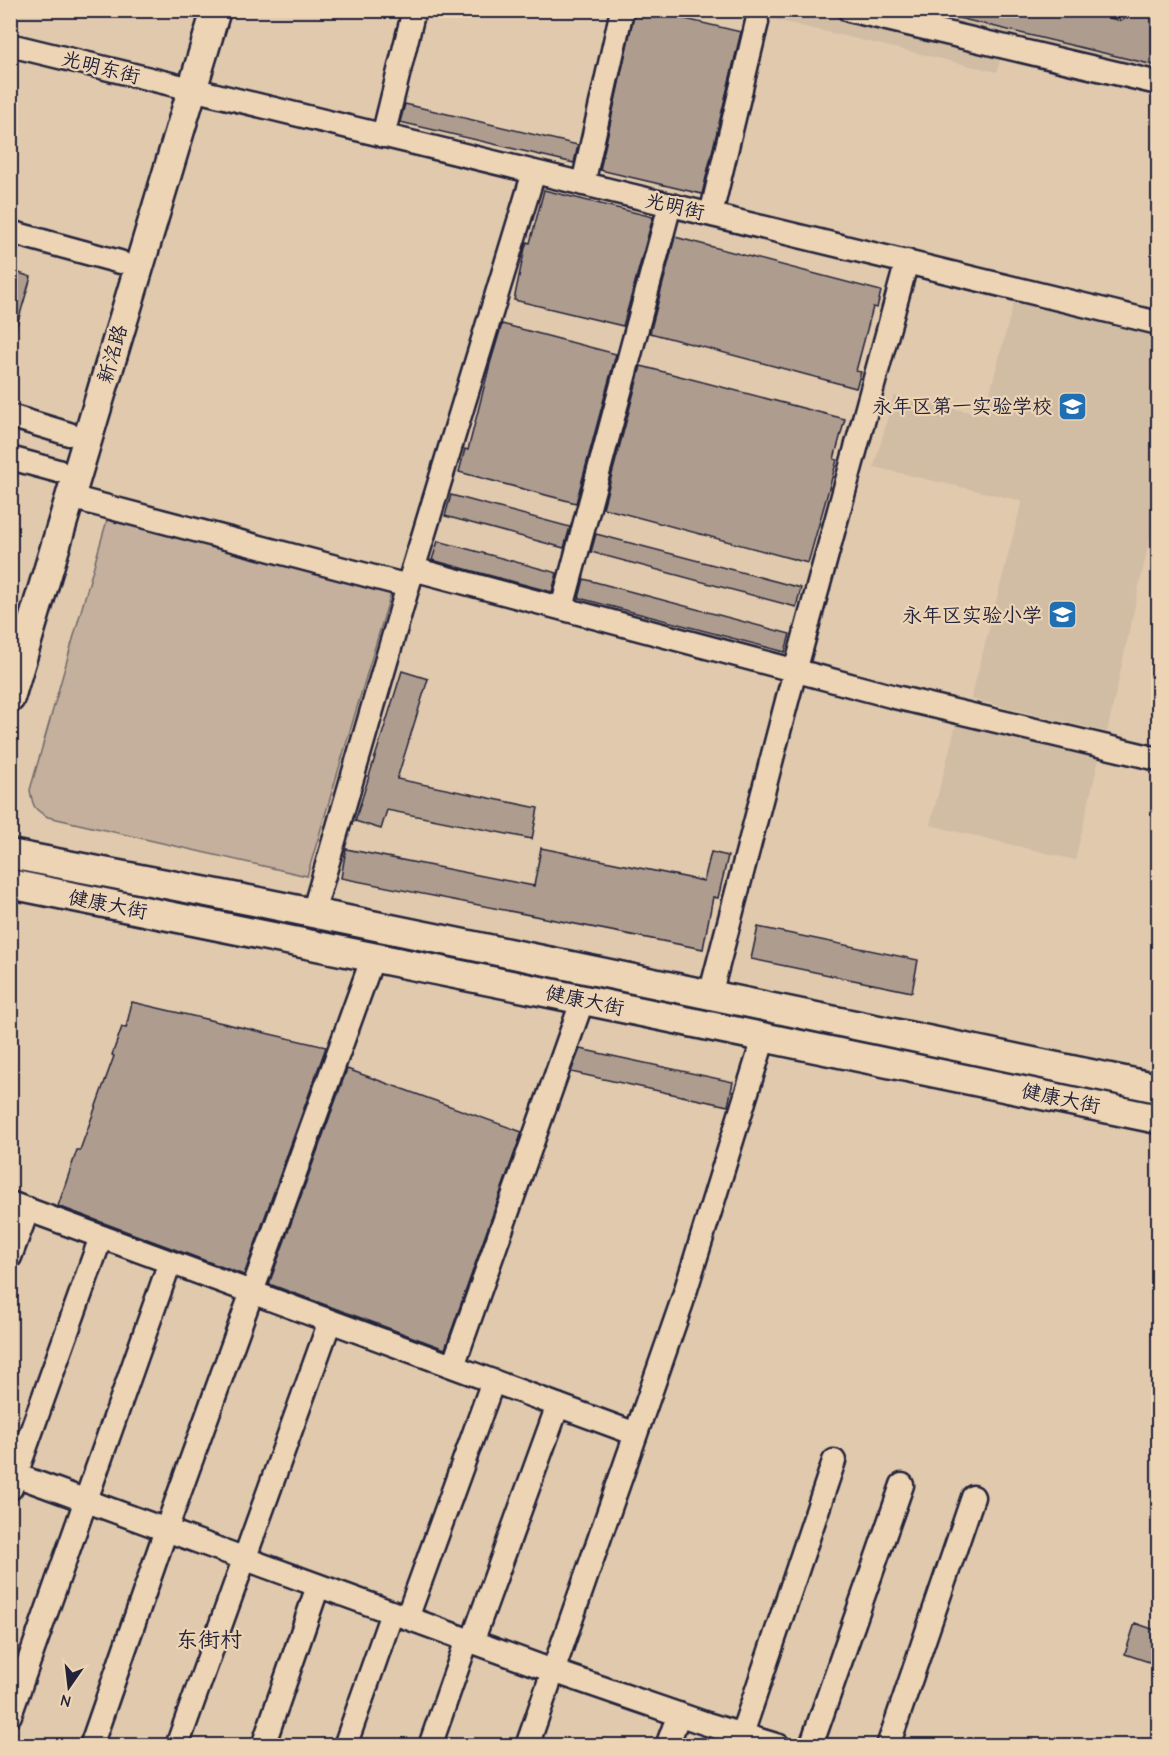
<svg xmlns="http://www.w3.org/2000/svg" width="1169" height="1756" viewBox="0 0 1169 1756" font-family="'Comic Neue','LXGW WenKai TC',sans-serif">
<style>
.built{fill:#d1bca4}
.green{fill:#c4b09c;stroke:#73696c;stroke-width:1.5}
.building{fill:#ae9d8f;stroke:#22223b;stroke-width:1.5}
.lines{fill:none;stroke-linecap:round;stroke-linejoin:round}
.minor-casing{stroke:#22223b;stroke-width:27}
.major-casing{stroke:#22223b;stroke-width:33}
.minor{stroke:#ecd4b4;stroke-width:22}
.major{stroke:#ecd4b4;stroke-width:28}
.labels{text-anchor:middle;stroke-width:4.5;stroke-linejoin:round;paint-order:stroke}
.street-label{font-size:20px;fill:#22223b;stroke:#ecd4b4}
.poi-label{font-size:20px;fill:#22223b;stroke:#ecd4b4;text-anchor:end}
.quarter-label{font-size:22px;fill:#22223b;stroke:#ecd4b4}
</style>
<rect width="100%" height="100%" fill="#e0c9ad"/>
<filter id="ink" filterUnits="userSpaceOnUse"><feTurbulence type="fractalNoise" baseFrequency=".0167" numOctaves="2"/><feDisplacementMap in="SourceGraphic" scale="12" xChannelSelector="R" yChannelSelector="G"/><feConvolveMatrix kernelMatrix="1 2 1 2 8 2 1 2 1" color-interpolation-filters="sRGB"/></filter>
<g filter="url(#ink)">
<path class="built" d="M738,11H1158V93L1001,56L997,72Z
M1016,294L1158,331V533L1151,532L1107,732L971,699L1022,501L874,467L894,396L984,415Z
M956,725L1099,759L1075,860L930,825Z"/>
<path class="green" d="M107,520L391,593L307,876L48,817C33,809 33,806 30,790Z"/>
<path class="building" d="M635,10H647L741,32L702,194L600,170Z
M951,10H1079L1121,21L1139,10H1158V66L950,16Z
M405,104L578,145L574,163L400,122Z
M544,190L653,217L623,326L514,300L525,248L527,242L530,243Z
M675,237L881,291L877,308L873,307L856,371L861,372L856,388L650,333Z
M10,270L31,277L14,335H10Z
M502,324L616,354L576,503L459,472L465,449L468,450L490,364Z
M641,366L845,419L834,459L837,460L808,563L603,508Z
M451,495L570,527L564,548L445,516Z
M596,534L801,588L796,607L591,552Z
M438,541L557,573L552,592L432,560Z
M584,579L790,634L785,652L579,598Z
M402,671L428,679L397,779L538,808L532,839L387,810L381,829L355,821Z
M541,848L704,881L711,852L728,856L718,898L713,897L703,949L341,878L346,849L534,886Z
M758,927L918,960L912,992L751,959Z
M132,1002L326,1047L244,1275L58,1206L77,1150H80L114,1056L112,1055L122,1027L126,1028Z
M580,1049L733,1082L728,1106L571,1072Z
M347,1069L522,1132L445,1349L269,1284Z
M1135,1623L1158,1631V1665L1125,1654Z"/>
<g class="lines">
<defs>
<path id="minor" d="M849,10L1158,83
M10,45L1158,323
M383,136L414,10
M583,184L622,10
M711,214L757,22
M10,232L120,262
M10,416L69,434
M10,458L58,471
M70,497L408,586
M413,569L895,697L1158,759
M562,608L670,205
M313,913L408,586L534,172
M710,995L788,697L907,261
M10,1203L636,1434
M10,1257L28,1209
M453,1366L583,999
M10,1473L553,1671L707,1724L779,1746
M11,1488L101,1237
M407,1618L493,1381
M472,1642L558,1405
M10,1715L170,1262
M742,1734L834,1461
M91,1746L166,1530L373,957
M177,1746L330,1321
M263,1746L318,1586
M345,1746L392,1613
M430,1746L467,1640
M527,1746L682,1302L764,1037
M667,1746L679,1714
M811,1746L902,1485
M888,1746L973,1497"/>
<path id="major" d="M10,698L216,10
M10,854L259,902L547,961L1158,1088
M10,884L545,992L1158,1119"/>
</defs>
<use href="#minor" class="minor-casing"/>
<use href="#major" class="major-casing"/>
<use href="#minor" class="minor"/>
<use href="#major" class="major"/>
</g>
</g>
<defs>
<symbol id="school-square" viewBox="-11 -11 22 22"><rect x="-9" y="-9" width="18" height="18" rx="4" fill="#1f6fb2" stroke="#ecd4b4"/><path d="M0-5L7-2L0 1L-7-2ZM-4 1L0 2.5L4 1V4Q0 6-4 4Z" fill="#fff"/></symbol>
</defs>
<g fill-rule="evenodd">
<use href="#school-square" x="1056" y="390" width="33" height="33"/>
<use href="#school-square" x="1046" y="598" width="33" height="33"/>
</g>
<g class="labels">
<g class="street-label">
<text transform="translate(101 67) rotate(14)" y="7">光明东街</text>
<text transform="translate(675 206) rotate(13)" y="7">光明街</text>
<text transform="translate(112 354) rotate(-74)" y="7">新洺路</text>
<text transform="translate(108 904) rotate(11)" y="7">健康大街</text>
<text transform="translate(585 1000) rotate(12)" y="7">健康大街</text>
<text transform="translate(1061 1098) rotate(12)" y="7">健康大街</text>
</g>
<g class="poi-label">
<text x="1052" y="413">永年区第一实验学校</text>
<text x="1042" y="622">永年区实验小学</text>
</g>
<g class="quarter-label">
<text x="209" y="1647">东街村</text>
</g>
</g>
<rect width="1169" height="1756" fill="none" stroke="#ecd4b4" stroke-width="36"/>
<rect x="18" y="18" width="1133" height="1720" fill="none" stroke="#22223b" stroke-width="2" filter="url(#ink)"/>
<g transform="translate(69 1687) rotate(194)" stroke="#ecd4b4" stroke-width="4.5" paint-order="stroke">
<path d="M0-4.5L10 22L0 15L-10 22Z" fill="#22223b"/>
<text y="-9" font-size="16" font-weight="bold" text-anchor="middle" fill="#22223b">N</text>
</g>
</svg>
